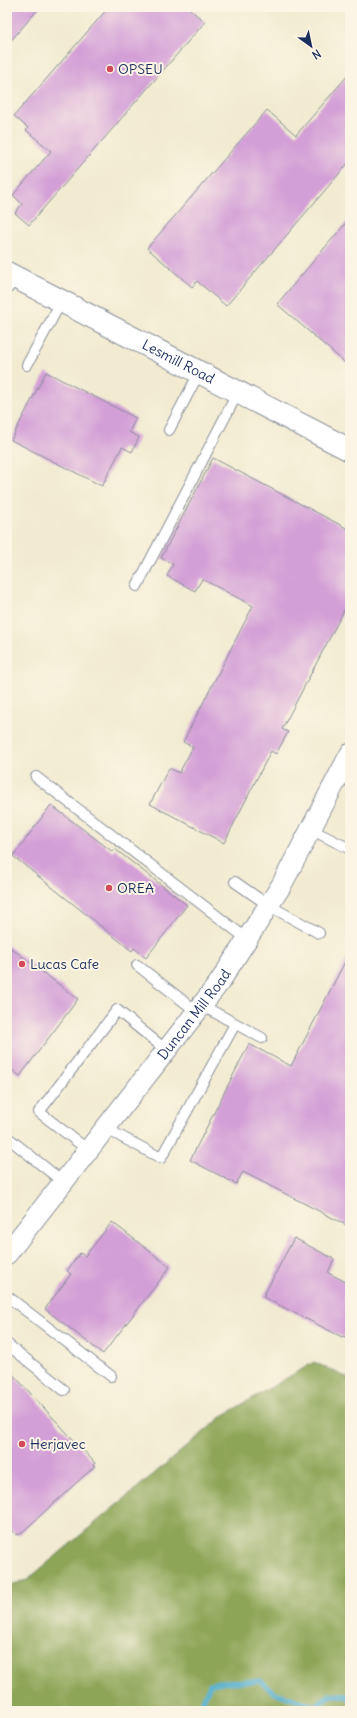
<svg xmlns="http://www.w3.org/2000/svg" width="357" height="1718" viewBox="0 0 357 1718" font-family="Delius,sans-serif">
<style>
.forest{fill:#8da556;stroke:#546a5a}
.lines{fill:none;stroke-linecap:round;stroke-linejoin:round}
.stream{stroke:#4babca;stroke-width:5.5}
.building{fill:#d39fd7}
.lane-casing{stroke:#868d98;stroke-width:12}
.street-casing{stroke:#868d98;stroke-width:22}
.secondary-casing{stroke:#868d98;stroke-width:24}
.lane{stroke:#fff;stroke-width:10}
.street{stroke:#fff;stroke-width:20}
.secondary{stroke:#fff;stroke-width:22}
.poi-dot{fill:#d1495b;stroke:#fcf5e5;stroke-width:1.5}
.labels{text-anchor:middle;stroke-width:4;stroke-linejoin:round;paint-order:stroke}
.poi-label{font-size:14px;fill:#1b2f5e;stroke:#fcf5e5;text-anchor:start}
.street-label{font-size:14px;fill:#1b2f5e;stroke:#fcf5e5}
</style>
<rect width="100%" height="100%" fill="#fcf5e5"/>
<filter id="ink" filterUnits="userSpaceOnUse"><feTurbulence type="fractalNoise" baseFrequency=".025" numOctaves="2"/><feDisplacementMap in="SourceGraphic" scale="8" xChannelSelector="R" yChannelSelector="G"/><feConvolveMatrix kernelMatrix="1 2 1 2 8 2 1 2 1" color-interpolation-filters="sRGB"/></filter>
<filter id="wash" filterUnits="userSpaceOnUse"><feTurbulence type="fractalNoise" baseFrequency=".012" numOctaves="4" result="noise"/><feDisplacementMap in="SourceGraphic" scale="16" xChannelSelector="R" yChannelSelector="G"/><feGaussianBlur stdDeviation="0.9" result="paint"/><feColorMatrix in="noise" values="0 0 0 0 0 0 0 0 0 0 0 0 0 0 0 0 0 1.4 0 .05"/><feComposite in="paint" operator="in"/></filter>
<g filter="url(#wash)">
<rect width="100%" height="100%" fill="#f2ebd1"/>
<path class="forest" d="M314,1362L350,1379V1711H7V1586L27,1580L224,1415Z"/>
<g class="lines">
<path class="stream" d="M199,1711L210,1684L223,1682L261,1681L273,1692L315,1706L330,1695H346L350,1699"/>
</g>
<g id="blocks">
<path class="building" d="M7,7H40L7,45Z
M109,7H187L205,22L29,225L15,213L22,204L13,195L51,151L26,130L28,128L14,116Z
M350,73V161L226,306L197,281L192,287L147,248L267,110L296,135Z
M350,218V367L277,304Z
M46,372L136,418L129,432L139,437L132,452L122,447L102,486L11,440Z
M213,458L350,530V599L282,729L288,732L276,754L271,751L224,843L150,804L169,768L179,773L193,747L183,742L253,606L202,579L195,591L167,576L173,564L161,558Z
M51,805L113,852L115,849L187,905L146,958L134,948L132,951L13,856Z
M7,945L78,999L20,1076L7,1066Z
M350,952V1227L243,1172L236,1184L190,1160L249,1044L291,1066Z
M112,1222L170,1267L103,1354L45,1309L71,1274L67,1271L80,1253L85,1256Z
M294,1238L334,1259L328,1273L350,1284V1339L343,1336L342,1337L263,1297Z
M7,1368L95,1463L93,1465L95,1466L19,1535L18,1534L16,1535L7,1525Z"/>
</g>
</g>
<g filter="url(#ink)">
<use href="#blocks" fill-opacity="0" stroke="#868d98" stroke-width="1"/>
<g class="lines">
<defs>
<path id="lane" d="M7,289L17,278
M27,365L61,302
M169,430L199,373
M137,586L238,392
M36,777L247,939
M310,829L350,849
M235,882L268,905L319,933
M137,965L196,1011
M201,1005L262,1038
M105,1128L161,1158L235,1024
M7,1137L63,1182
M88,1150L39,1112L117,1010L166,1050
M7,1296L111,1376
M7,1344L64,1390"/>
<g id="street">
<path id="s1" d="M7,1254L219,983L281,886L350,754"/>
</g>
<g id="secondary">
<path id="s2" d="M7,273L350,450"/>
</g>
</defs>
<use href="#lane" class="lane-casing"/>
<use href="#street" class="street-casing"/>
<use href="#secondary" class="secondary-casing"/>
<use href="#lane" class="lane"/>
<use href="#street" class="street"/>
<use href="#secondary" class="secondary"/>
</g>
</g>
<g class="poi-dot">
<circle cx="110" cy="69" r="4"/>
<circle cx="109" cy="888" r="4"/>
<circle cx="22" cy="964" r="4"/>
<circle cx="22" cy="1444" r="4"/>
</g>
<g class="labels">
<g class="poi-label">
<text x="118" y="74">OPSEU</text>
<text x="117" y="893">OREA</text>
<text x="30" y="969">Lucas Cafe</text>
<text x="30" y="1449">Herjavec</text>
</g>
<g class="street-label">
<text dy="5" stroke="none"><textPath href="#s2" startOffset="193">Lesmill Road</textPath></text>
<text dy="5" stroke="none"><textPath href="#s1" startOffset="304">Duncan Mill Road</textPath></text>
</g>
</g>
<rect width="357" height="1718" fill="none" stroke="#fcf5e5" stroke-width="24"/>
<g transform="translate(311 46) rotate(147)" stroke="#fcf5e5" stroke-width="3" paint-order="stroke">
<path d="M0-3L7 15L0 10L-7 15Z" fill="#1b2f5e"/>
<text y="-6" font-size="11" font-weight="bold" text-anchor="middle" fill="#1b2f5e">N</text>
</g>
</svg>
